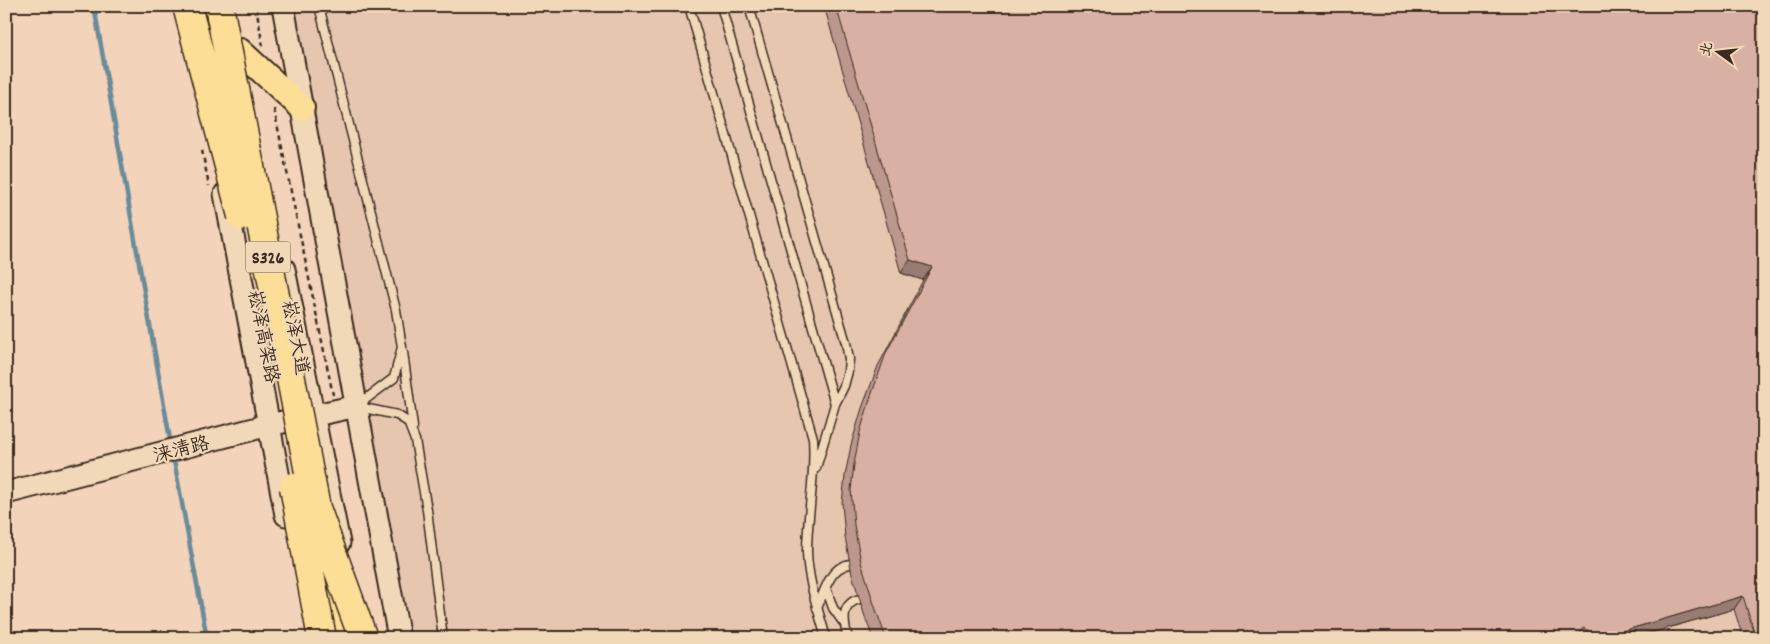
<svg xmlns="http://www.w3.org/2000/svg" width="1770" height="644" viewBox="0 0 1770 644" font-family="Dekko,'LXGW WenKai TC',sans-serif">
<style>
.built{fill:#e7c6b0}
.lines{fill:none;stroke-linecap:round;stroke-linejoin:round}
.stream{stroke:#6a8b99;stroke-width:4.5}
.lane-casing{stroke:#3b2a1e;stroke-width:11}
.secondary-casing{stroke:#3b2a1e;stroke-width:25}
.primary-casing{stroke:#3b2a1e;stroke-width:28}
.highway-casing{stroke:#3b2a1e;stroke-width:31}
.path{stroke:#3b2a1e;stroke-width:2.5;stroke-dasharray:5 4;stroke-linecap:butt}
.lane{stroke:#f1d8b9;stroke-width:8}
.secondary{stroke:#f1d8b9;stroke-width:21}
.primary{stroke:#fcde96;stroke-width:24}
.highway{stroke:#fcde96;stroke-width:28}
.highway-bridge-casing{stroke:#3b2a1e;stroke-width:31;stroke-linecap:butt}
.path-bridge{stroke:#3b2a1e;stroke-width:2.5;stroke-dasharray:5 4;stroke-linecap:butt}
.highway-bridge{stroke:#fcde96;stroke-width:28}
.wall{fill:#bb978d;stroke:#3b2a1e}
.shaded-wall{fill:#987b73;stroke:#3b2a1e}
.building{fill:#d9b0a4;stroke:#3b2a1e}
.labels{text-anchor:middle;stroke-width:4.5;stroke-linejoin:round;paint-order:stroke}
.shield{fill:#f1d8b9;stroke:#725e4c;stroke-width:1}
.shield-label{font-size:18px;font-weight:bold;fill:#3b2a1e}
.street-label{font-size:19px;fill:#3b2a1e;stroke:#f1d8b9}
</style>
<rect width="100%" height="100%" fill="#f3d4ba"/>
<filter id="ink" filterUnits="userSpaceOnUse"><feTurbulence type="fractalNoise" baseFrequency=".02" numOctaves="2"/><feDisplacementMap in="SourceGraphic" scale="10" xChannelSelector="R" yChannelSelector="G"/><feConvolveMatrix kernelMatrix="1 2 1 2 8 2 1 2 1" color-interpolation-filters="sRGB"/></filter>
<g filter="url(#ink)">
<path class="built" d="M293,6H1764V638H409L357,343Z"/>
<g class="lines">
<path class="stream" d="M94,6L171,445
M173,455L207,638"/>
<defs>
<path id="lane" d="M319,6L396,310L402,347L394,378L358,405
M689,6L813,438C816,476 807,514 807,552C808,582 818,609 826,638
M721,6L835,404
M749,6L846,343L849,359L848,371L844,386L835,404L816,468
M403,352L413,427
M359,407L397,415L408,422L415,440L427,510L443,638
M826,588L833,608L843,622
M817,608C827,586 830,562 860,563
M848,638C842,618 841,599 868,598"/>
<path id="secondary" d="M283,6L399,638
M225,194L286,515
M284,269L339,543
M6,493L269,425L357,406"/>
<path id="primary" d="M240,51L302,108"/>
<path id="highway" d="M324,553L340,638"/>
</defs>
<use href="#lane" class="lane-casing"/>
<use href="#secondary" class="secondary-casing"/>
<use href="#primary" class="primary-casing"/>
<use href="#highway" class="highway-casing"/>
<path class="path" d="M256,6L263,47
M274,109L333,395
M202,150L209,186"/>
<use href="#lane" class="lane"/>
<use href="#secondary" class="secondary"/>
<use href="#primary" class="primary"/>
<use href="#highway" class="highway"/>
<defs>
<path id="highway-bridge" d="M187,6L242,216
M219,6L316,508L363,638
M294,487L322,638"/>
</defs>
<use href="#highway-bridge" class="highway-bridge-casing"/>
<path class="path-bridge" d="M1737,638L1745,635"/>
<use href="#highway-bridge" class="highway-bridge"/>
</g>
<path class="wall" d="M824,6H1764V638H1743L1734,609L1633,638H873L865,617L852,574L845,537L842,503L845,476L851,445L862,408L878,366L923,280L901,273Z"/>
<path class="shaded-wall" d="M910,260L932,267L923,280L901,273Z
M1743,596L1734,609L1633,638H1602V637Z"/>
<path class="building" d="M836,6H1764V638H1756L1743,596L1602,637L1583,628L1577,638H886L874,604L861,562L854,525L851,490L854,464L860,432L871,396L886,353L932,267L910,260Z"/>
</g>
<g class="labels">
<rect class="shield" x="245.5" y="241.5" width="45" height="31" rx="4"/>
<g class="shield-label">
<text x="268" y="263">S326</text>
</g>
<g class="street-label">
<text transform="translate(265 336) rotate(79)" y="7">崧泽高架路</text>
<text transform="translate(297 337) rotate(79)" y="7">崧泽大道</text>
<text transform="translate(181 448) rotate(-14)" y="7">涞清路</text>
</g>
</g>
<rect width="1770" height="644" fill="none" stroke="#f1d8b9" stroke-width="25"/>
<rect x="12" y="12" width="1745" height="619" fill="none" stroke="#3b2a1e" stroke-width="2" filter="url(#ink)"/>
<g transform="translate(1718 52) rotate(285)" stroke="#f1d8b9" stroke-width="4" paint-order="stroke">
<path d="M0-4L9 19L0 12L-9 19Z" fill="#3b2a1e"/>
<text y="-8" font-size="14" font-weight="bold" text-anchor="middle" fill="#3b2a1e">北</text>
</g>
</svg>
